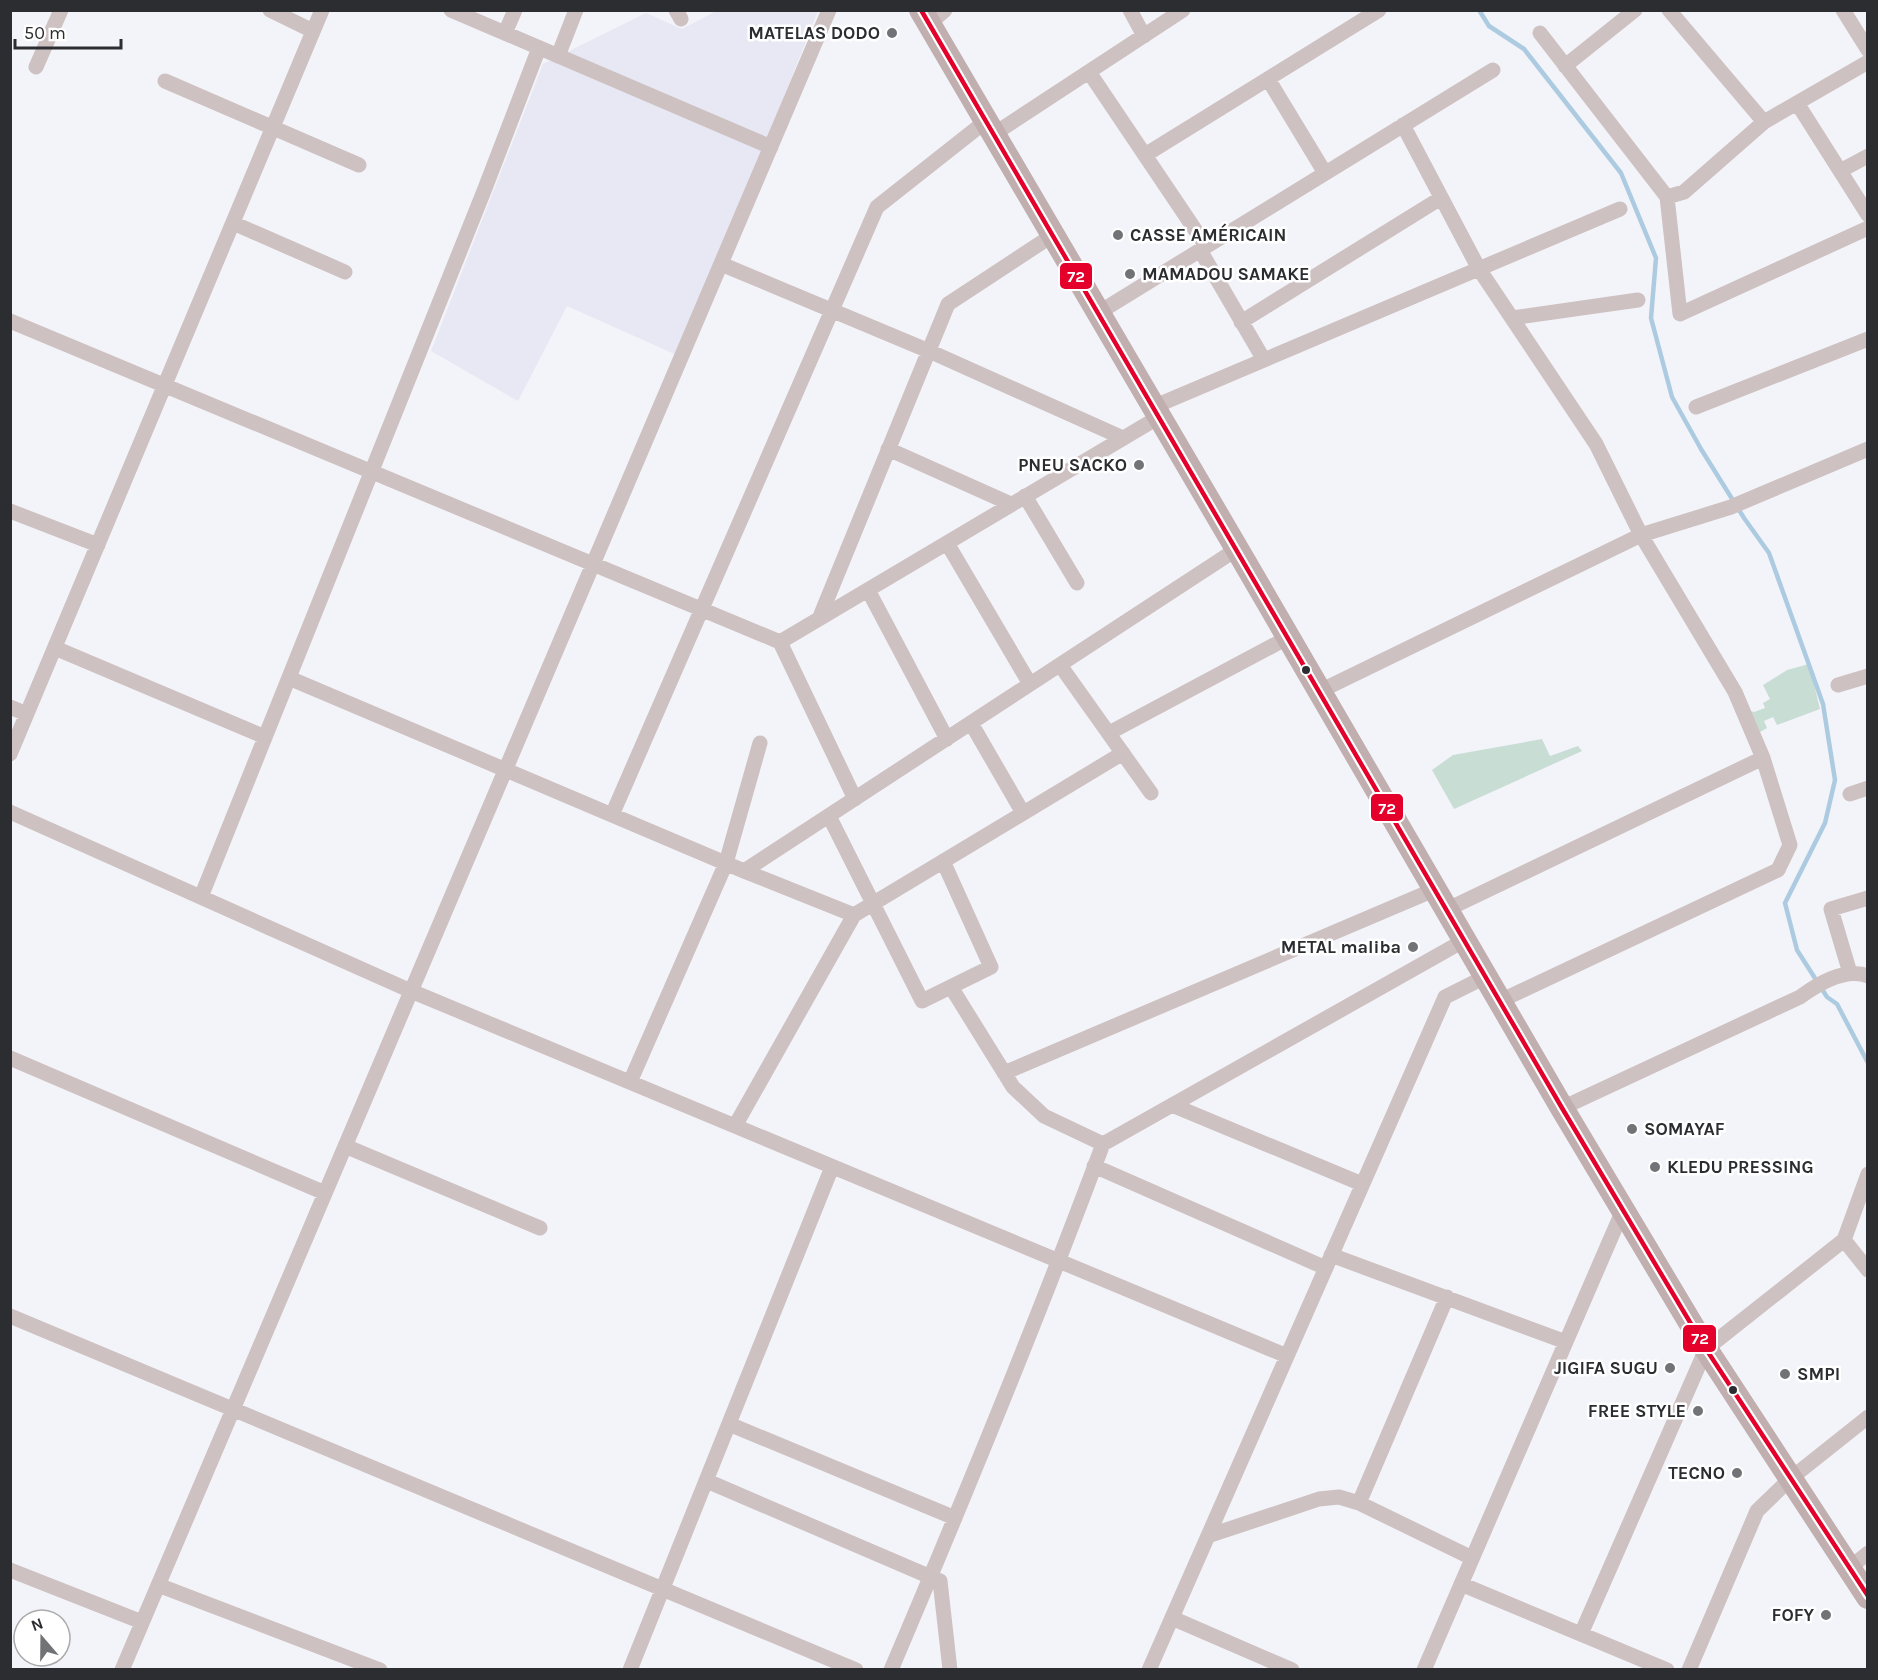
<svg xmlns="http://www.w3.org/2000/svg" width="1878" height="1680" viewBox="0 0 1878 1680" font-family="Karla,sans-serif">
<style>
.built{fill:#e7e8f3}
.green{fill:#c8ddd4}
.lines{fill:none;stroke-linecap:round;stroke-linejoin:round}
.stream{stroke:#adcbe0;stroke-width:4.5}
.minor{stroke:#cec1c1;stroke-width:15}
.primary{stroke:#c1afb0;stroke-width:24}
.bus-1-casing{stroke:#fff;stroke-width:9}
.bus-1{stroke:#e4002b;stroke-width:4.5}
.poi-dot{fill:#727376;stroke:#fff;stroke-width:2}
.bus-dot{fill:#2c2d30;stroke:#fff;stroke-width:2}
.labels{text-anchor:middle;stroke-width:5;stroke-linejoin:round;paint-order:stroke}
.poi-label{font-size:18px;font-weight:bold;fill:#2c2d30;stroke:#fff;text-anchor:end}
.line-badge{stroke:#fff;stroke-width:2}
.badge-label{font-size:16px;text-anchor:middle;font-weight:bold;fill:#fff}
</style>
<rect width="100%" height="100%" fill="#f3f4f9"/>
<path class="built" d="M716,11H818L681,357L567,306L518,401L431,351L543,64L646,13L682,29Z"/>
<path class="green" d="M1809,664L1820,709L1777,725L1773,717L1764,721L1767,728L1760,732L1751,711L1754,712L1765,708L1763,703L1770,699L1763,685L1787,670Z
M1542,739L1550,756L1578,746L1582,751L1454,809L1432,770L1453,755Z"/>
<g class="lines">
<path class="stream" d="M1479,10L1489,26L1524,49L1621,173L1656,258L1651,318L1672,397L1701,449L1744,518L1769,553L1823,704L1835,780L1825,823L1785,903L1797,950L1827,997L1837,1004L1868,1063"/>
<path class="minor" d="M270,10L313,31
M451,10L771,147
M676,10L681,19
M1130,10L1144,36
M1669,10L1764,122
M1843,10L1868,50
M929,24L945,10
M505,33L515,10
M1540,33L1667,197L1680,314L1868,228
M558,56L576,10
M1565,66L1635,10
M36,67L61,10
M1089,72L1206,246
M1268,79L1325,173
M165,81L359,165
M1797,103L1868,215
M1403,125L1479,269L1596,444L1641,535L1735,692L1763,758L1790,845L1778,870L1500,1001
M994,134L1183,10
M1145,155L1379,10
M1840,171L1868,156
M1667,197L1684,192L1764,122L1868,62
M233,223L345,272
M1200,250L1264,360
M721,264L929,351L1123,438
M1098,313L1493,70
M1512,318L1638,300
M10,321L780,642L855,799
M1241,322L1441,198
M1153,407L1620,209
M1696,407L1868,339
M888,449L1011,504
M1025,496L1077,583
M10,511L98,545
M947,543L1030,684
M868,590L947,739
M819,619L948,304L1053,235
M780,642L1159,417
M55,648L265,737
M1060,665L1151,793
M289,678L744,871L854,915
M1838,685L1868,676
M1320,691L1641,535L1731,507L1868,449
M10,707L27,714
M971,723L1023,813
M1109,733L1289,637
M10,754L322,10
M1850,794L1868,788
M10,812L411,991L1287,1356
M612,815L877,207L986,121
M829,816L922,1001L991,967L943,861
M744,871L1237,549
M201,897L484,191L539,48
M1448,909L1763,758
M1850,973L1831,909L1868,898
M951,987L1013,1087L1044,1116L1103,1144
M10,1058L325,1193
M1004,1073L1436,889
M630,1082L726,863L760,743
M1172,1105L1362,1184
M1562,1108L1800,997C1818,984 1845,967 1868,976
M735,1126L854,915L1123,753
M345,1146L540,1228
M1094,1166L1326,1268
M1844,1240L1868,1270
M1331,1255L1566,1342
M10,1316L856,1670
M729,1424L955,1518
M707,1481L940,1581L950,1670
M1359,1503L1447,1297
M1208,1536L1319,1499L1339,1497L1359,1503L1472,1558
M1848,1569L1868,1553
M10,1570L142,1622
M1461,1584L1667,1670
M158,1585L380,1670
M1172,1618L1292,1670
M1581,1634L1706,1349L1844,1240L1868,1174
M122,1670L829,10
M630,1670L832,1167
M891,1670C965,1496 1037,1321 1103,1144L1465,940
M1149,1670L1445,997L1485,977
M1424,1670L1623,1210
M1689,1670L1757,1511L1790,1479L1868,1417"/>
<path class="primary" d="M921,10L1237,549L1562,1108L1706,1349L1868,1597"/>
<defs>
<path id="bus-1" d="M921,10L1562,1108L1706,1349L1868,1596"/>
</defs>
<use href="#bus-1" class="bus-1-casing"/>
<use href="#bus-1" class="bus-1"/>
</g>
<g class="poi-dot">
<circle cx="892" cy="33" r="6"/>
<circle cx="1118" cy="235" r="6"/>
<circle cx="1130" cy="274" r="6"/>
<circle cx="1139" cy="465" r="6"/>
<circle cx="1413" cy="947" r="6"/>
<circle cx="1632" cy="1129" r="6"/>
<circle cx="1655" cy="1167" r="6"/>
<circle cx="1670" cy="1368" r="6"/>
<circle cx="1785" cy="1374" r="6"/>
<circle cx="1698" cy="1411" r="6"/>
<circle cx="1737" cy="1473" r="6"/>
<circle cx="1826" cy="1615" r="6"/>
</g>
<g class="bus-dot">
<circle cx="1306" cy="670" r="5"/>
<circle cx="1733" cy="1390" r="5"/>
</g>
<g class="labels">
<g class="poi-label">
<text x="880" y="39">MATELAS DODO</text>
<text x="1130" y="241" text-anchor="start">CASSE AMÉRICAIN</text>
<text x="1142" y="280" text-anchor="start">MAMADOU SAMAKE</text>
<text x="1127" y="471">PNEU SACKO</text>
<text x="1401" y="953">METAL maliba</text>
<text x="1644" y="1135" text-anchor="start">SOMAYAF</text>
<text x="1667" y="1173" text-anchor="start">KLEDU PRESSING</text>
<text x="1658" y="1374">JIGIFA SUGU</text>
<text x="1797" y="1380" text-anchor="start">SMPI</text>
<text x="1686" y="1417">FREE STYLE</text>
<text x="1725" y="1479">TECNO</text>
<text x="1814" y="1621">FOFY</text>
</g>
</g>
<g class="line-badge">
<rect x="1059" y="262" width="34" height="28" rx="6" fill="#e4002b"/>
<rect x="1370" y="793" width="34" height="29" rx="6" fill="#e4002b"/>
<rect x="1682" y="1324" width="35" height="29" rx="6" fill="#e4002b"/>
</g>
<g class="badge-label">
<text x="1076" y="282">72</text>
<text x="1387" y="814">72</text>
<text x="1700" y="1344">72</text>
</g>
<rect width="1878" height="1680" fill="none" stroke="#2c2d30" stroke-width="24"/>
<g transform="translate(42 1638) rotate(340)"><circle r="28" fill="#ffffff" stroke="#ababac" stroke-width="1.5"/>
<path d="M0-4.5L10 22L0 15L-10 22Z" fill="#727376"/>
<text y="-9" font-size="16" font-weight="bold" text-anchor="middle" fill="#2c2d30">N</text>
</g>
<path d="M15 39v9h106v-9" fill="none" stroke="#2c2d30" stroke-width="3"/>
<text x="24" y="39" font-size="18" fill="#2c2d30" stroke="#ffffff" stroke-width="4.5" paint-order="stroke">50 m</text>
</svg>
